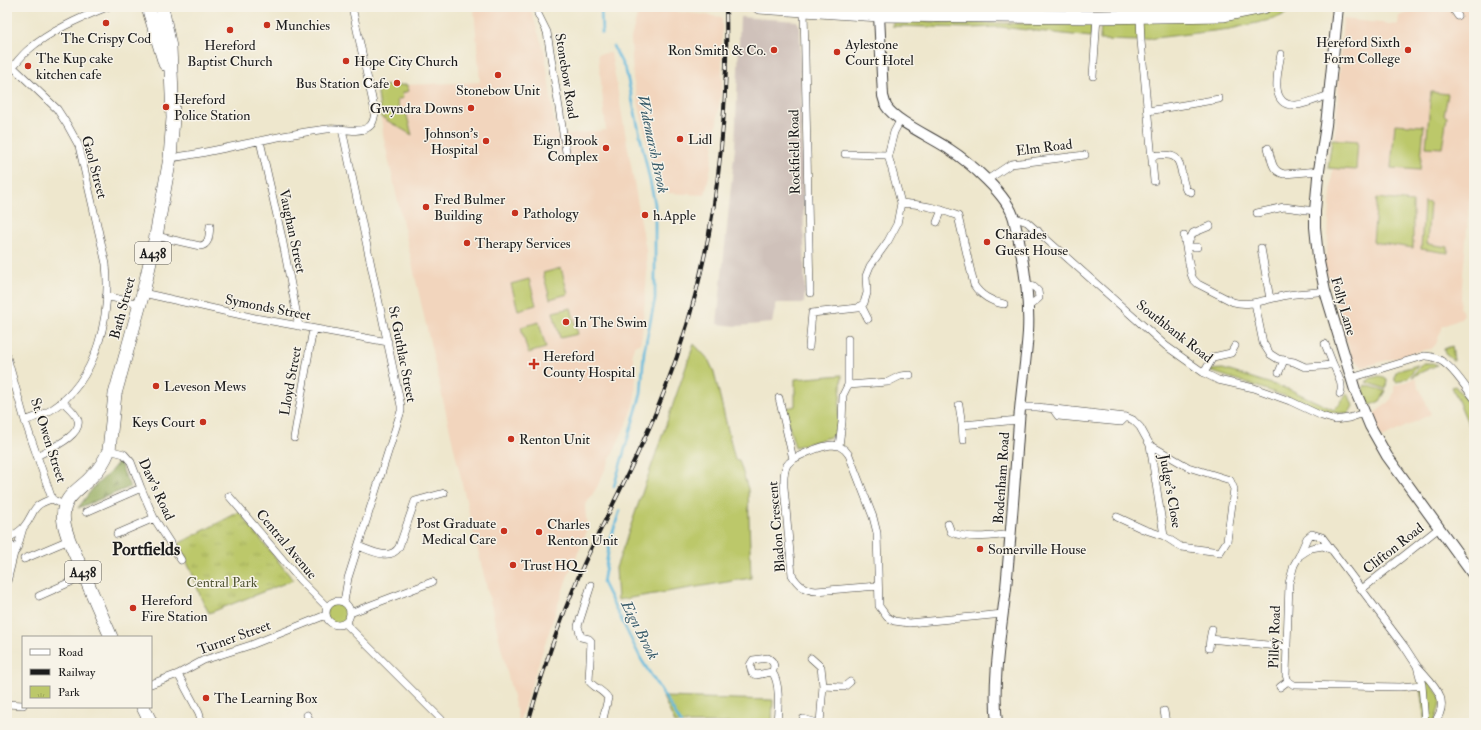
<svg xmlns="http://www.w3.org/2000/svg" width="1481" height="730" viewBox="0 0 1481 730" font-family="'IM FELL Double Pica',serif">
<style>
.built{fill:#f2d5bd}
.industrial{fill:#cfc1ba}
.green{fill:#bcc86a;stroke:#6c7243}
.forest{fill:url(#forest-firs);stroke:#58643d}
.park{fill:url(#park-tufts);stroke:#6c7243}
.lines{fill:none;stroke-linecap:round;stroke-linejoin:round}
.stream{stroke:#61b9de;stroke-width:2.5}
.street-casing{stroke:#3c3a37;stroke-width:8}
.secondary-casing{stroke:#3c3a37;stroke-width:12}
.highway-casing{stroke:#3c3a37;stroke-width:14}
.street{stroke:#fff;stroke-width:7}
.secondary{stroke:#fff;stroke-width:10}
.highway{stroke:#fff;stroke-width:13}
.rail-casing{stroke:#1c1c1c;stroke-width:4}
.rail{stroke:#f7f3e8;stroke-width:2.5;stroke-dasharray:8;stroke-linecap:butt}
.poi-dot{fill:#c8321e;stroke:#f7f3e8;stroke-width:1.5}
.labels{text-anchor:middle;stroke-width:3;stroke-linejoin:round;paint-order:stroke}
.shield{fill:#f7f3e8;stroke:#5e5c59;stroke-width:1}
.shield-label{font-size:13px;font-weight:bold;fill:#1c1c1c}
.poi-label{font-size:14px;fill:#1c1c1c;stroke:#f7f3e8;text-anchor:start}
.street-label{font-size:14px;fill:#1c1c1c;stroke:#f7f3e8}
.park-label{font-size:14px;fill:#545837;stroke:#f7f3e8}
.water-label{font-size:15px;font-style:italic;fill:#385b6a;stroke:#f7f3e8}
.district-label{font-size:18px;font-weight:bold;fill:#1c1c1c;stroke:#f7f3e8}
</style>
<defs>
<pattern id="forest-firs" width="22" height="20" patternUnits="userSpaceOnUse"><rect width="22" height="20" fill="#95ac5e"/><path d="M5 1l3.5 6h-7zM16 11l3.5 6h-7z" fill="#798b4d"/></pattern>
<pattern id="park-tufts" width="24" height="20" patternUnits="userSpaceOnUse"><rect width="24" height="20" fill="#bcc86a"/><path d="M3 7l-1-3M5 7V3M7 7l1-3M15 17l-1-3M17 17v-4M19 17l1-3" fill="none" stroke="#a1ab5b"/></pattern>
</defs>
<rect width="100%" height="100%" fill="#f7f3e8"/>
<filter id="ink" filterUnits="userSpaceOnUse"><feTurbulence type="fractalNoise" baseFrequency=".025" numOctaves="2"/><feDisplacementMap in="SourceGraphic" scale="8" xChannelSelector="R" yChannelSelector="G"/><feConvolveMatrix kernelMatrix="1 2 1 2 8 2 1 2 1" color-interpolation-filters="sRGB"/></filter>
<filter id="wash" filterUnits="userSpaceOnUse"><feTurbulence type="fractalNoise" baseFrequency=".012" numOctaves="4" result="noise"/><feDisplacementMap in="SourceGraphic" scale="16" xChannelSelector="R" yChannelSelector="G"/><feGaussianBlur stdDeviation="0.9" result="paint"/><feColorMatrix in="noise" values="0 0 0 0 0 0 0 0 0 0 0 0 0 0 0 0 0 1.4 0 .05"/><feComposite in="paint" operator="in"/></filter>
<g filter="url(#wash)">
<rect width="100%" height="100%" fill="#eee7cd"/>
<path class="built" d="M474,7H530L545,54L556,136L606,130L598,54L611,53L646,250L647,273L642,335L640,343L634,347L632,353L636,375L635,396L631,414L597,487L585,506L587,530L581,546L567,578L519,722L464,492L384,140L377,86L480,82Z
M641,7L722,17V84L711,167L705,195L669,193L653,172L633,78L631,38L637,16Z
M1425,7H1467L1474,20V174H1472L1460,308L1464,314L1460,319L1443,326L1436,344L1431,349L1423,350L1363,367L1352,358L1324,264L1327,249L1343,19L1398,25L1399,16Z
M1415,378L1431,414L1382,438L1375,425L1373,416L1375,413L1384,406L1391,399L1394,392V386Z"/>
<path class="industrial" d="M740,17L797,21L800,27L805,291L804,303H776L772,323L738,326L717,324L735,147Z"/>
<path class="green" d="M1264,7H1300L1274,19L1230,29L1155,38L1141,41L1100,40L1101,24L1140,17Z
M893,21L1036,24L1092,23L1091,37L1000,27L971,28L892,26Z
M407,85L409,91L402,93L403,98L397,100L400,113L406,112L412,135L381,117L377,86Z
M1431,92L1448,94L1444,115L1447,117L1442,148L1426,147Z
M1395,124L1424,126L1420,170L1391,168Z
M1332,139L1358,141L1356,170L1328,168Z
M1377,198L1413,202V248L1373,242Z
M1424,202L1430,203L1427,244L1448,247V253L1421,249Z
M561,268L568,294L550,299L543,273Z
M529,279L536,305L518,310L511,284Z
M571,308L578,334L560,338L553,312Z
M539,322L546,348L528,353L521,327Z
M694,344L708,359L714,372L735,460H739L748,489L751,578L618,600L616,568Z
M1452,346L1454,360V361L1445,354L1444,349Z
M1423,363H1433L1437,365L1411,377Z
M1418,365L1408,377L1397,382L1395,381V375L1397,371Z
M1223,369L1291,390L1334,410L1348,393L1353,406L1349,413H1325L1294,399L1207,370Z
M842,375L837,435L795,447L784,409L795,406V379Z
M1379,376L1384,377L1387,379L1386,389L1366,382L1371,378Z
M1365,385L1386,391L1380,401L1368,406L1362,392Z
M1455,386L1474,409V428L1471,430L1452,387Z
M326 613a12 12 0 1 1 24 0a12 12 0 1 1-24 0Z
M1417,666L1442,699L1434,723H1425Z
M663,697L773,700L772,723H675Z"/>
<path class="forest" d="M119,461L130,487L78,508L93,488L110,472Z"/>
<path class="park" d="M1097,7H1243L1239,8L1099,9Z
M239,512L293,580L209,613L201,598L193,575L178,544Z"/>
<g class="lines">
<path class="stream" d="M601,7L602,33
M613,46L626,71L655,204V299L644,352L641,394L614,486
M620,510L610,541L603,583L641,659L681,723"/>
</g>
</g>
<g filter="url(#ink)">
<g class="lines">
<defs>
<path id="street" d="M537,7L538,14L547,32L566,152
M1452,7L1458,16
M804,10L810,293
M1140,17L1141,41L1154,181
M1281,54C1278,70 1268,107 1296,105C1307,104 1319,98 1329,95
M13,67L57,109L68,126L79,146L106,264C111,315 98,380 51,410C43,415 34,417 25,421
M7,73C14,66 20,57 28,50C50,31 80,18 107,7
M1093,76L1097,17
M1148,111L1219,99
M342,129L401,406V411L348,578L344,602
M260,141L282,238L299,326
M1268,148C1272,160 1271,171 1284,174L1319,171
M845,154L888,155
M1152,156C1187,150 1177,167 1186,190L1191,192
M170,158C223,151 274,135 327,129C340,127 355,134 367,128C373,125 374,119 375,112L352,7
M987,180L1011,164L1085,155
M901,203C921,204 939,208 958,216L974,285C980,295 992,302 1004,304
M1257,213L1284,207L1315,211
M1013,217L1027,222L1166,346L1204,373L1218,380L1254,388L1290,401L1322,416L1335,420L1349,418L1364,413
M937,222L942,210
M156,236L200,246C210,245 209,234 210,226
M1018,236L1038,231
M1184,236L1191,274L1193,279L1198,284L1233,302C1251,307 1269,298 1288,295C1300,293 1312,293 1325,291
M1197,247H1186L1193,233L1210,226
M1261,248L1270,299
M1027,285L1034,287L1038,291L1039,298L1028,307
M143,293L255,318L388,342
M106,296L139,304
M1255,303L1263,343L1270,354L1278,359L1294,362L1305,367L1323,366L1333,364L1325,344
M862,307L868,319
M848,339V385L843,395L842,422L839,446L845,450L849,455L873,517L877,533L879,606L887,617L894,621L909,623L1003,614
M809,347L812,313L858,308L864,303L867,293L866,276L870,266L888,241L897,224L901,203L888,155L894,132L901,119
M7,357L25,421L52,499L65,506
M1333,364C1337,373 1344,385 1340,394
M1279,372L1284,360
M1204,373L1213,357L1231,353L1235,346
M1351,378L1424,356C1447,355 1461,382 1474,398
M848,385L888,382L900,376L910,375
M779,398L793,459
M959,405L962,425L1019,420
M1021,407H1037L1126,417L1133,420L1140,427L1150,445L1188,467L1230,480L1234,489L1227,541L1220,552L1181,547L1164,536L1150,445
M1053,409L1058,416L1121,422L1126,417
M962,425L963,440
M294,438L313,329
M839,446C838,446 833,445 833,445C823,445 792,457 787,465C783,472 784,479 784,487L792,575C798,585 804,590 816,591L878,586
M109,450L124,454L131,462L141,488L154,518L181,560
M37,456C49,449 82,436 78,420C76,413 67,406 62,401
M229,496L300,580L327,607
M86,512L141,488
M1117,517L1143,529L1164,536
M948,524L951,532C968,540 993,536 1011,534
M117,534L154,518
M7,539C12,536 19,532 23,528C36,513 29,506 52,499
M7,542L11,545L14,553
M358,546C370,550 390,562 399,547L415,501L444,493
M1299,556L1307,538L1312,534L1322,537L1331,549
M24,559L69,540
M7,582L14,553L17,549L23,528
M591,585L578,626L581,637L589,639L591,641L589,681C594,688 603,690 608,698L602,723
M1362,589L1439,528
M39,596L84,576
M326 613a12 12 0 1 1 24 0a12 12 0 1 1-24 0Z
M350,613L432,582
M345,623L445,723
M1210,639L1212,629
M1209,648L1210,639L1286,647
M768,658C773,661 776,666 772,672L756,675L752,673L750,665L753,660Z
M811,658L821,667L823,686L820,723
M1419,668C1434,685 1452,700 1434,723
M772,672C781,683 778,709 777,723
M178,674L199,713L202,723
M151,684L178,674L204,660L251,645L326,615
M1422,685L1417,666L1404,646L1332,550L1323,546L1311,548L1299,556L1294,565L1289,583L1286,675L1288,681L1294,685L1400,687L1422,685L1425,723
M823,686L844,687L850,682
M1280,687L1288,681
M7,704L23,705
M1164,711L1166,723
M307,715L311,723
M803,719L818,723"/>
<path id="secondary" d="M1338,7L1326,125L1318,177L1315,211V227L1318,257L1325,291L1355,390L1370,426L1387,456L1474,576
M879,15L883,96C884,99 885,103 886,106C895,121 933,138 949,149C969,162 1008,195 1014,219C1023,256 1030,294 1028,332C1026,362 1021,392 1019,422C1015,478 1011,533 1006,588C1001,631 992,681 997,723"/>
<path id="highway" d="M148,7L165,64
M759,7L879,15L1097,17L1224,15L1264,7
M111,637L69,540C65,529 61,517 65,506C69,493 84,486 92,476C100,469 105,460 109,450L115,394L143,293L156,236L170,158L173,118L170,47L162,7
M143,707L151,723"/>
</defs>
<use href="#street" class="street-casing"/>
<use href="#secondary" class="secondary-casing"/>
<use href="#highway" class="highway-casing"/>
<use href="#street" class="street"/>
<use href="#secondary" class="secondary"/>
<use href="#highway" class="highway"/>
<defs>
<path id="rail" d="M528,723C542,672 559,622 580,573C590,549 603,526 614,502C632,466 650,429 664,392C712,270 729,138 726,7"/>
</defs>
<use href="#rail" class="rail-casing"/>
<use href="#rail" class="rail"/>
</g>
</g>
<g class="poi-dot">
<circle cx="106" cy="23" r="4"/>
<circle cx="267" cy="25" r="4"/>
<circle cx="230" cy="30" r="4"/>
<circle cx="774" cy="50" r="4"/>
<circle cx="1408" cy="50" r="4"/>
<circle cx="837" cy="52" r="4"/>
<circle cx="346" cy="61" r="4"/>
<circle cx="28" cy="66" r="4"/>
<circle cx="498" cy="75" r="4"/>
<circle cx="397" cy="83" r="4"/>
<circle cx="166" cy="107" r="4"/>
<circle cx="471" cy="108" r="4"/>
<circle cx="680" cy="139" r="4"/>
<circle cx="486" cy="141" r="4"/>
<circle cx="606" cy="148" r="4"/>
<circle cx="426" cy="207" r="4"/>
<circle cx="515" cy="213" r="4"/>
<circle cx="645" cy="215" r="4"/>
<circle cx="987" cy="242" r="4"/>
<circle cx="467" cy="243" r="4"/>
<circle cx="566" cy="322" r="4"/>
<path d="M532 358h4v4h4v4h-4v4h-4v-4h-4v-4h4z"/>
<circle cx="156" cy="386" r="4"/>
<circle cx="203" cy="422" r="4"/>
<circle cx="511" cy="439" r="4"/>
<circle cx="504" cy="531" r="4"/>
<circle cx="539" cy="532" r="4"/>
<circle cx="980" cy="549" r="4"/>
<circle cx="513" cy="565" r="4"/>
<circle cx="133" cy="608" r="4"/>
<circle cx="206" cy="698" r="4"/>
</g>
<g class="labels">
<g class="shield">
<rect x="135" y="242" width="36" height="22" rx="3"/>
<rect x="65" y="561" width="36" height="22" rx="3"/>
</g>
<g class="shield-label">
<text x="153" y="258">A438</text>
<text x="83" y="577">A438</text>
</g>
<g class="poi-label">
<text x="275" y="30">Munchies</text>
<text x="106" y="43" text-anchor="middle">The Crispy Cod</text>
<text x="1400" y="47" text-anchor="end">Hereford Sixth<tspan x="1400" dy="16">Form College</tspan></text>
<text x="845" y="49">Aylestone<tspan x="845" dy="16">Court Hotel</tspan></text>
<text x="230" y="50" text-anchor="middle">Hereford<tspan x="230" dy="16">Baptist Church</tspan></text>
<text x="766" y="55" text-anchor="end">Ron Smith &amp; Co.</text>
<text x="36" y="63">The Kup cake<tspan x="36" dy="16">kitchen cafe</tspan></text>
<text x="354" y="66">Hope City Church</text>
<text x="389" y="88" text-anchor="end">Bus Station Cafe</text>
<text x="498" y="95" text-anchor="middle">Stonebow Unit</text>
<text x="174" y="104">Hereford<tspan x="174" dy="16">Police Station</tspan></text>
<text x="463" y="113" text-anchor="end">Gwyndra Downs</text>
<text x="478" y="138" text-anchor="end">Johnson's<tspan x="478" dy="16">Hospital</tspan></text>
<text x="688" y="144">Lidl</text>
<text x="598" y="145" text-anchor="end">Eign Brook<tspan x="598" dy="16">Complex</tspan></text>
<text x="434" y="204">Fred Bulmer<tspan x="434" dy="16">Building</tspan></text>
<text x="523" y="218">Pathology</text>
<text x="653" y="220">h.Apple</text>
<text x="995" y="239">Charades<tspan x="995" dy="16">Guest House</tspan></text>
<text x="475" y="248">Therapy Services</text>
<text x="574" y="327">In The Swim</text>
<text x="543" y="361">Hereford<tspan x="543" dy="16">County Hospital</tspan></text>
<text x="164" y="391">Leveson Mews</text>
<text x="195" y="427" text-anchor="end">Keys Court</text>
<text x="519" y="444">Renton Unit</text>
<text x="496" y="528" text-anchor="end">Post Graduate<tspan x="496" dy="16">Medical Care</tspan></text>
<text x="547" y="529">Charles<tspan x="547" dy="16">Renton Unit</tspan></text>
<text x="988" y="554">Somerville House</text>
<text x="521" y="570">Trust HQ</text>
<text x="141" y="605">Hereford<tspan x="141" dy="16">Fire Station</tspan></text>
<text x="214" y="703">The Learning Box</text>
</g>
<g class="street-label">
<text transform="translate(567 76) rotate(81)" y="5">Stonebow Road</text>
<text transform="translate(1044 147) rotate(-7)" y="5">Elm Road</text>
<text transform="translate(794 152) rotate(-91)" y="5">Rockfield Road</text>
<text transform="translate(95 167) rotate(75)" y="5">Gaol Street</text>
<text transform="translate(293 231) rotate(78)" y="5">Vaughan Street</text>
<text transform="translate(1344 306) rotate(74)" y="5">Folly Lane</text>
<text transform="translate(268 307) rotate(11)" y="5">Symonds Street</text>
<text transform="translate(122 308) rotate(-75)" y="5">Bath Street</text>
<text transform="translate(1175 331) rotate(38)" y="5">Southbank Road</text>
<text transform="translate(403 354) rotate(79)" y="5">St Guthlac Street</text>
<text transform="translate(290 381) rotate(-80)" y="5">Lloyd Street</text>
<text transform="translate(49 440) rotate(72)" y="5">St. Owen Street</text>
<text transform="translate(1001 478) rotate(-86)" y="5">Bodenham Road</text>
<text transform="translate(157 489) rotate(65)" y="5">Daw's Road</text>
<text transform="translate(1171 491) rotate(80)" y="5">Judge's Close</text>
<text transform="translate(776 527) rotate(-95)" y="5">Bladon Crescent</text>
<text transform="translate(287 544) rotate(50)" y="5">Central Avenue</text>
<text transform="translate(1393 548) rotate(-38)" y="5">Clifton Road</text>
<text transform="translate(234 637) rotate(-20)" y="5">Turner Street</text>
<text transform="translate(1274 637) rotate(-88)" y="5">Pilley Road</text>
</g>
<g class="park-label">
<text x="222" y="587">Central Park</text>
</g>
<g class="water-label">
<text transform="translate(653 144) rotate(78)" y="5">Widemarsh Brook</text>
<text transform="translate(640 630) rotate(63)" y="5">Eign Brook</text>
</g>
<g class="district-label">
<text x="146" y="555">Portfields</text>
</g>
</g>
<rect width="1481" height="730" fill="none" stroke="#f7f3e8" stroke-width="24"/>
<rect x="22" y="636" width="130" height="72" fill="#f7f3e8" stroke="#9f9d96"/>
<rect x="30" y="649" width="20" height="6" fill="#ffffff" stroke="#9f9d96"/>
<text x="58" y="656" font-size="12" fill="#1c1c1c">Road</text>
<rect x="30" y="669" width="20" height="6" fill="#1c1c1c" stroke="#9f9d96"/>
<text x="58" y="676" font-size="12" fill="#1c1c1c">Railway</text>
<rect x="30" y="686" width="20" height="12" fill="url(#park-tufts)" stroke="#9f9d96"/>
<text x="58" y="696" font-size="12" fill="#1c1c1c">Park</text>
</svg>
